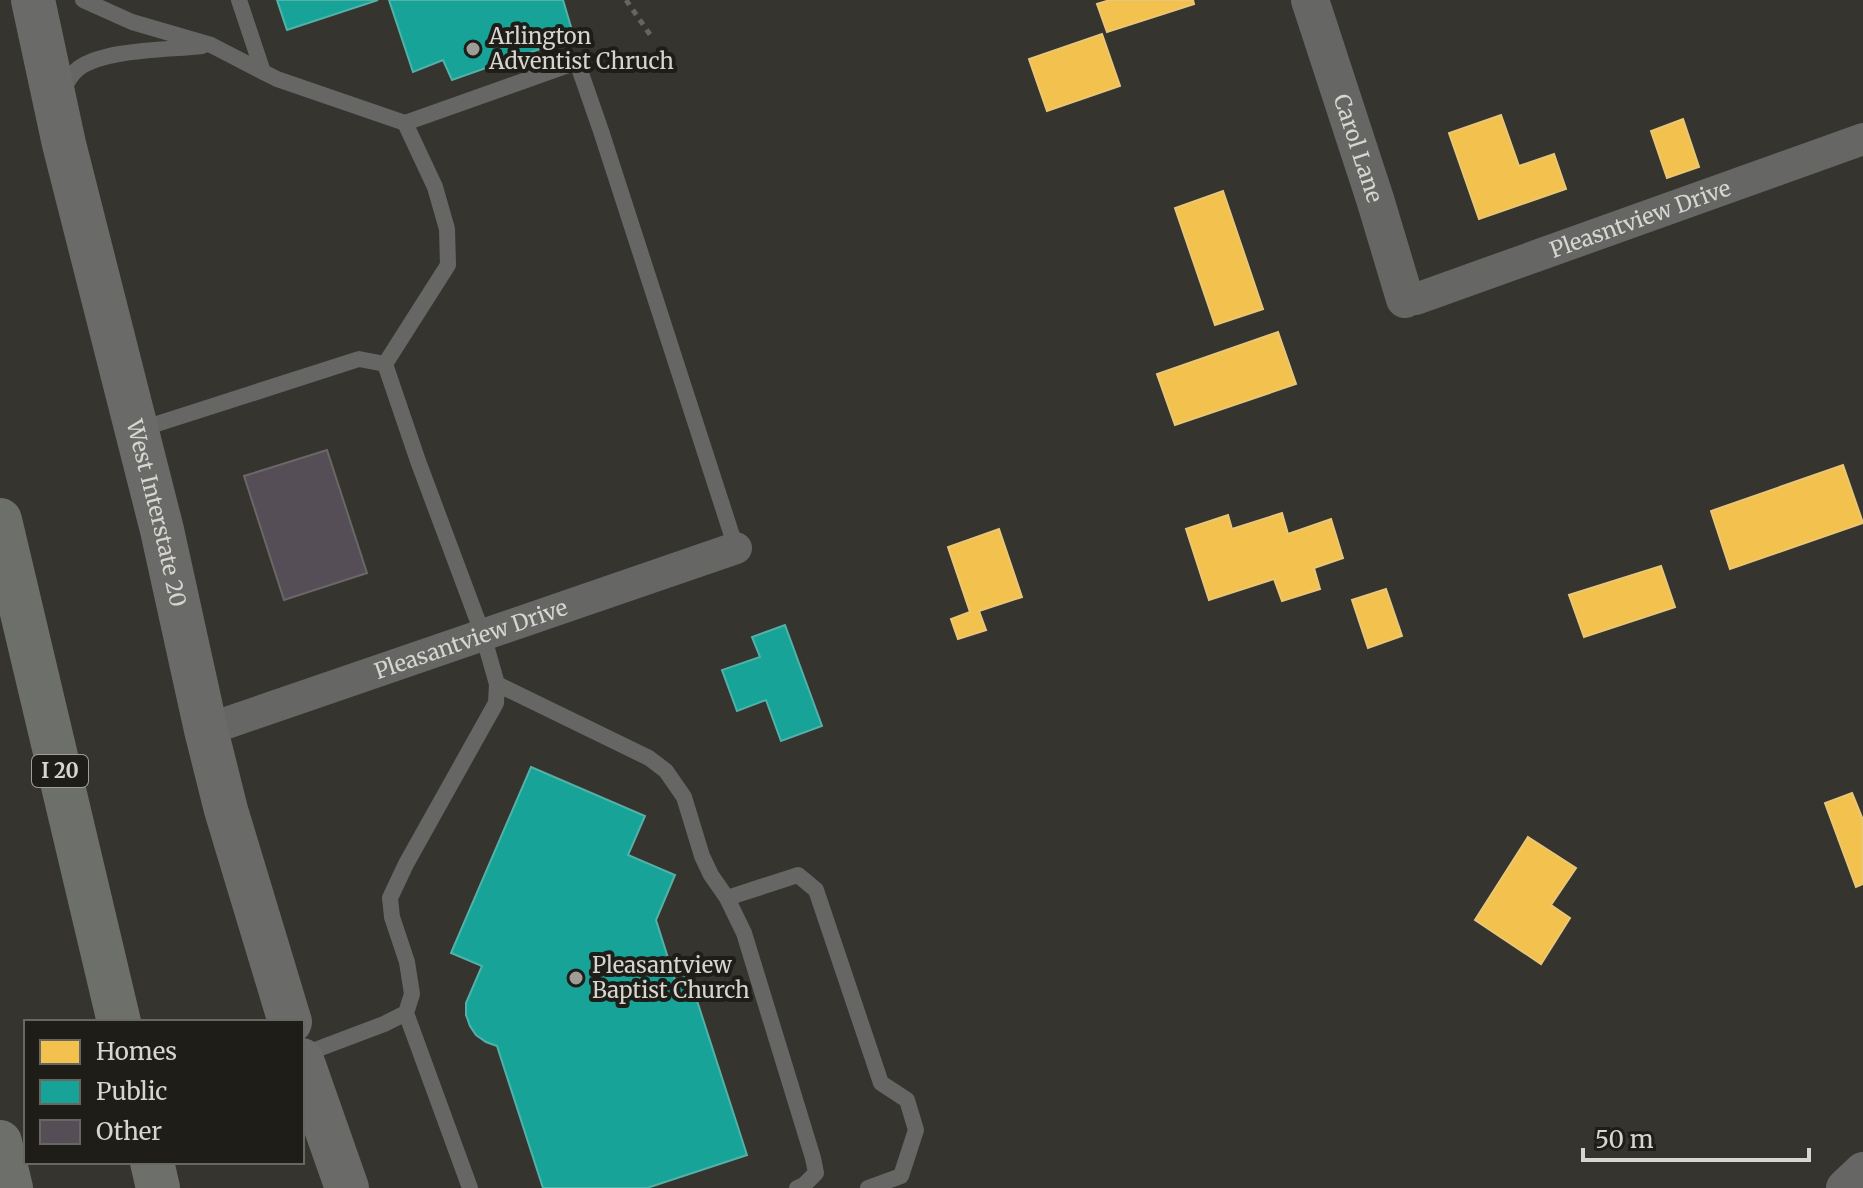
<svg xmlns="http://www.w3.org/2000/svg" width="1863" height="1188" viewBox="0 0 1863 1188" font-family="Merriweather,serif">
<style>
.homes{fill:#f2c14e;stroke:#eac775;stroke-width:2}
.public{fill:#17a398;stroke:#51b2a8;stroke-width:2}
.building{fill:#564e56;stroke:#6a6767;stroke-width:2}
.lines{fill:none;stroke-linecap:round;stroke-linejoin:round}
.path{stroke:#666563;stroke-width:5;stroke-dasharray:6 6;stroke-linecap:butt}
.service{stroke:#666765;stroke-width:16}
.minor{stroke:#666765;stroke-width:32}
.tertiary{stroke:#666765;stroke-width:38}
.secondary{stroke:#6a6a68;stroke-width:44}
.motorway{stroke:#6d6f6b;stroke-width:44}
.poi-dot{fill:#9f9d97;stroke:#1e1d18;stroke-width:3}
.labels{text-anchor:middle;stroke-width:8;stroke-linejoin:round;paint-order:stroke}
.shield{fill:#1e1d18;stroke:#a09e98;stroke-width:2}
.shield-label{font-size:20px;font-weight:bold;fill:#d7d5cf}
.poi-label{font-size:22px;fill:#d7d5cf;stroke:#1e1d18;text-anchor:start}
.street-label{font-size:22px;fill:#d7d5cf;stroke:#1e1d18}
</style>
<rect width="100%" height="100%" fill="#36342f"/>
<path class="homes" d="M1110,0H1193L1194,4L1107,32L1097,4Z
M1102,34L1120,86L1047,111L1029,59Z
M1501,115L1519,166L1554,154L1566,189L1479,219L1449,133Z
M1683,119L1699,167L1667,178L1651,131Z
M1223,191L1263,309L1215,325L1175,208Z
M1278,332L1296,384L1175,425L1157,374Z
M1843,465L1863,523L1730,569L1711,511Z
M1282,513L1288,534L1331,519L1343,558L1314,568L1320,589L1282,601L1274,579L1209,600L1186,529L1228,515L1232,529Z
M999,529L1022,597L979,611L986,630L958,639L951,619L970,612L948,547Z
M1661,566L1675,607L1584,637L1569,595Z
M1386,589L1402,636L1368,648L1352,600Z
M1852,793L1863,820V884L1856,887L1825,803Z
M1528,837L1576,868L1551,905L1570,918L1541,964L1475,920Z"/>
<path class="public" d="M277,0H378L287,30Z
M389,0H563L574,37L452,80L443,60L413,72Z
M785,625L822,726L781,741L766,700L737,711L722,670L760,657L752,637Z
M531,767L645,816L628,855L675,875L656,920L675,980L689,976L747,1155L647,1188H543L497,1046L486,1042L476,1035L470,1026L466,1015V1003L482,966L451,953Z"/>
<path class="building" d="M327,450L367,573L284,600L244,476Z"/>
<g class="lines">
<path class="path" d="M626,0L651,36"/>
<path class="service" d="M83,0L132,22L211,45L277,79L405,123L577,62L601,131L736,548
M239,0L263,72
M62,93C66,83 71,74 79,68C105,49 169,50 202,46
M385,364L448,265L447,229L435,187L405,123
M138,430L359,359L385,364L418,461L483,635L497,684L496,703L406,864L390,898L392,917L407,962L412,994L406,1013L384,1024L302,1055
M497,684L649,758L666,771L684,797L702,856L711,875L727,898L744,933L813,1158L816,1173L804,1185L797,1188
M727,898L798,875L816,890L881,1083L907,1100L916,1130L901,1176L868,1188
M406,1013L470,1188"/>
<g class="minor">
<path id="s1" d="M1416,299L1863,139"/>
<path id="s2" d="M206,730L736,548"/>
</g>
<g class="tertiary">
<path id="s3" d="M1310,0L1375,199L1405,299"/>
<path d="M1845,1188L1863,1171"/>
</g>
<g class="secondary">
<path id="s4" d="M33,0L64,144L162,530L206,730L226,810L290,1022"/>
<path d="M302,1060L347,1188"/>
</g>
<path class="motorway" d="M0,520L119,1022
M0,1142L11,1188
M152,1162L158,1188"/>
</g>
<g class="poi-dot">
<circle cx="473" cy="49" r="8"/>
<circle cx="576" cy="978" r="8"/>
</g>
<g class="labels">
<rect class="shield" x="32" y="755" width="56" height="32" rx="6"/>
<g class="shield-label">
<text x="60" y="778">I 20</text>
</g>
<g class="poi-label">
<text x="489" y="44">Arlington<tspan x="489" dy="25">Adventist Chruch</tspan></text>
<text x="592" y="973">Pleasantview<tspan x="592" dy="25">Baptist Church</tspan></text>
</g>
<g class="street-label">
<text dy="8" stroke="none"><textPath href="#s3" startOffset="156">Carol Lane</textPath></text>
<text dy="8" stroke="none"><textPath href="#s1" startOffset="238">Pleasntview Drive</textPath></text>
<text dy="8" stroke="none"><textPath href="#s4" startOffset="528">West Interstate 20</textPath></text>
<text dy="8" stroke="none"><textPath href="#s2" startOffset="280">Pleasantview Drive</textPath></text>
</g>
</g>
<rect x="24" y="1020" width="280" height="144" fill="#1e1d18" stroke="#686761" stroke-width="2"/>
<rect x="40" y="1040" width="40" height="24" fill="#f2c14e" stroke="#686761" stroke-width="2"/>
<text x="96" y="1060" font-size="24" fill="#d7d5cf">Homes</text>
<rect x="40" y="1080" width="40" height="24" fill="#17a398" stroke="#686761" stroke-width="2"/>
<text x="96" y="1100" font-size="24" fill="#d7d5cf">Public</text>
<rect x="40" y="1120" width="40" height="24" fill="#564e56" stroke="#686761" stroke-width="2"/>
<text x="96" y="1140" font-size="24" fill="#d7d5cf">Other</text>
<path d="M1583 1148v12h226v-12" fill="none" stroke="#d7d5cf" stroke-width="4"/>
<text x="1595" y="1148" font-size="24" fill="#d7d5cf" stroke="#1e1d18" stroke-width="6" paint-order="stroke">50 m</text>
</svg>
